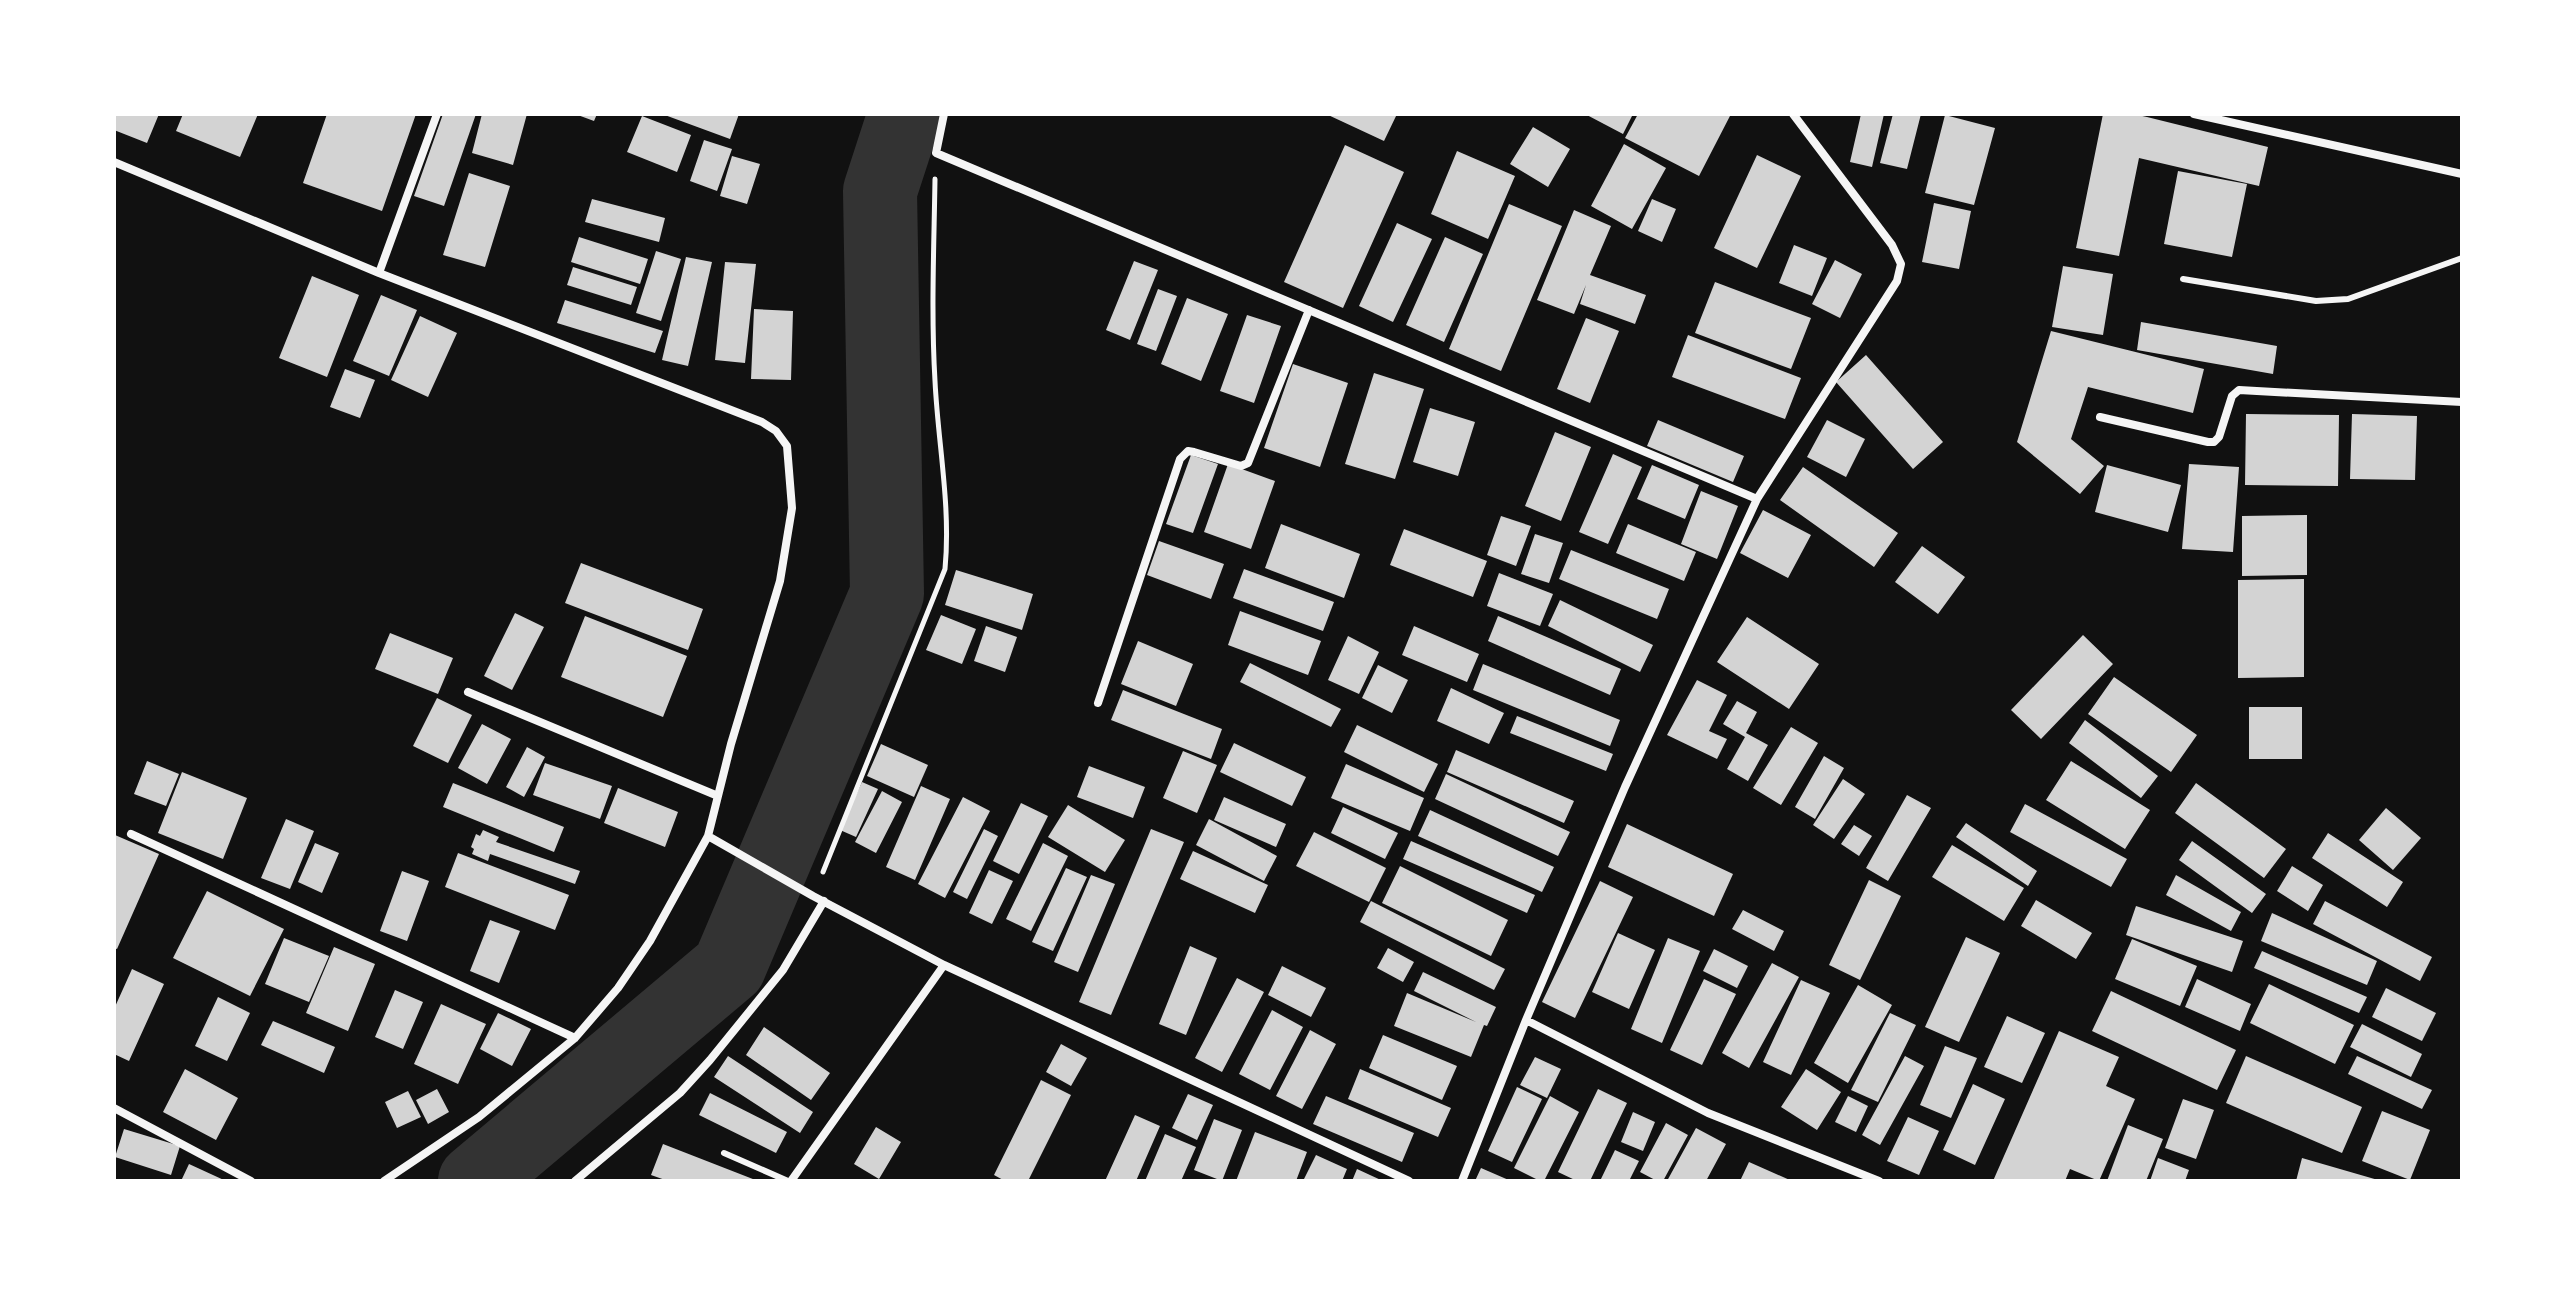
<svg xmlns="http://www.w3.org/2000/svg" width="2576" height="1295" viewBox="0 0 2576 1295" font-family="'PT Sans',sans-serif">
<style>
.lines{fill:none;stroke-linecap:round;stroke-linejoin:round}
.river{stroke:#333;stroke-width:74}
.building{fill:#d3d3d3}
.path{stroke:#f5f5f5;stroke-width:5}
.service{stroke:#f5f5f5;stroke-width:6}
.minor{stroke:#f5f5f5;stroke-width:8}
</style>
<rect width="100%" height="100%" fill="#111"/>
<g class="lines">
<path class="river" d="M475,1181L729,967L887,594L880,191L905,114"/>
</g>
<path class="building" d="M114,114H159L147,143L114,130Z
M183,114H258L240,157L176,131Z
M327,114H416L382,211L303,183Z
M443,114H476L444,206L414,196Z
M482,114H527L513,165L472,153Z
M575,114H597L594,121Z
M662,114H739L730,139Z
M1326,114H1397L1384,141Z
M1585,114H1633L1623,134Z
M1638,114H1731L1699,176L1625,138Z
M1861,114H1884L1872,167L1850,162Z
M1893,114H1921L1907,169L1880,163Z
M2103,114H2133L2147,117L2268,147L2259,186L2139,158L2119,256L2076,248Z
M1945,115L1995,128L1974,205L1925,193Z
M642,116L691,135L677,172L627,152Z
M1533,127L1570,149L1548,187L1510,164Z
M704,140L732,149L717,191L690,181Z
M1624,144L1666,168L1632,229L1591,206Z
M1345,145L1404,172L1343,308L1284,282Z
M1457,151L1515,176L1488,239L1431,214Z
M1757,155L1801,176L1757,268L1714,248Z
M732,156L760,164L747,204L720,196Z
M2178,171L2247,184L2232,257L2164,244Z
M469,173L510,186L485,267L443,255Z
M592,199L665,218L659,242L585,222Z
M1652,199L1676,209L1662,242L1638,231Z
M1934,203L1971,211L1959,269L1922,262Z
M1509,204L1562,226L1501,371L1449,349Z
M1574,210L1611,226L1590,275L1646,295L1635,324L1580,304L1586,285L1574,314L1537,300Z
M1397,223L1432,239L1393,322L1359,306Z
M579,237L648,259L640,284L571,262Z
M1445,237L1483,254L1444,342L1406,325Z
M1794,245L1827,258L1812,296L1779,283Z
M656,251L681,259L661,321L636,313Z
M686,257L712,262L688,366L662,360Z
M1835,260L1862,274L1840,318L1812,304Z
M1134,261L1158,270L1130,340L1106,330Z
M725,262L756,264L745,363L715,360Z
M2063,266L2113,274L2103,335L2052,327Z
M573,267L637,287L631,305L567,285Z
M312,276L359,295L327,377L279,358Z
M1715,282L1811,318L1791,369L1695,333Z
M1158,289L1177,296L1156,351L1137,344Z
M381,295L417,310L389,376L353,361Z
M1187,298L1228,314L1201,381L1161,364Z
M565,300L663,331L655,353L557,323Z
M754,309L793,311L791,380L751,379Z
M1247,315L1281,326L1254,403L1220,391Z
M420,316L457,333L428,397L391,380Z
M1586,318L1619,331L1590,403L1557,389Z
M2141,322L2277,346L2273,374L2137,350Z
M2051,331L2204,369L2193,413L2088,387L2071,439L2104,466L2080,494L2017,442Z
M1688,335L1801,378L1785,419L1672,377Z
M1866,355L1943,442L1913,469L1836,382Z
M1293,364L1348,383L1320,467L1264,448Z
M345,369L375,380L360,418L330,407Z
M1374,373L1424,389L1395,479L1345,464Z
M1430,408L1475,422L1458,476L1413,462Z
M2246,414L2339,415L2338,486L2245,485Z
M2352,414L2417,416L2415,480L2350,479Z
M1658,420L1744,456L1733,482L1647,446Z
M1827,420L1865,439L1846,477L1807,457Z
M1555,432L1591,447L1561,521L1525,506Z
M1613,454L1642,467L1608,544L1579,532Z
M1191,455L1218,464L1193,533L1166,524Z
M1228,464L1275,481L1251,549L1204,532Z
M2189,464L2239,467L2233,552L2182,549Z
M1652,465L1699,485L1685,519L1637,499Z
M2107,465L2181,485L2168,532L2095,512Z
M1803,467L1898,533L1874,567L1780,500Z
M1701,491L1738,506L1717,559L1681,544Z
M1763,510L1811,535L1788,578L1740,553Z
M2307,515V575L2242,576V516Z
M1501,516L1531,526L1516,566L1487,555Z
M1281,524L1360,554L1344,598L1265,568Z
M1628,524L1696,552L1684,581L1616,553Z
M1404,529L1487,561L1473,597L1390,565Z
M1535,534L1563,543L1549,583L1521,574Z
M1159,541L1224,564L1211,599L1147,575Z
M1922,546L1965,577L1938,614L1895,582Z
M1571,550L1669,589L1657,619L1559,579Z
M581,563L703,609L688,650L565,603Z
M1244,569L1334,602L1323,631L1233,598Z
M956,570L1033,594L1022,630L945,605Z
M1499,573L1553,594L1540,626L1487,606Z
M2304,579V677L2238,678V580Z
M1560,600L1653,645L1640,672L1548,626Z
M1240,611L1321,641L1308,675L1228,645Z
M515,613L544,627L512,690L484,676Z
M941,615L976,629L962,664L926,650Z
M585,616L687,656L663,717L561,677Z
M1498,616L1621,669L1610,695L1488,641Z
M1747,617L1819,664L1789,709L1717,662Z
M986,626L1017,637L1005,672L974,661Z
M1414,626L1479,654L1467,682L1402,655Z
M390,633L453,658L438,694L375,669Z
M2083,635L2113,664L2041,739L2011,710Z
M1348,636L1379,652L1359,694L1328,680Z
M1138,641L1193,664L1176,706L1121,684Z
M1250,663L1341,709L1331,727L1240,682Z
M1483,664L1620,720L1610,746L1473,690Z
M1378,665L1408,680L1392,713L1362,698Z
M2114,677L2197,735L2171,772L2088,714Z
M1697,680L1727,695L1709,731L1727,739L1717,759L1667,735Z
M1451,688L1504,713L1489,744L1437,721Z
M1123,690L1222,729L1211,759L1111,720Z
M437,698L472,715L448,763L413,746Z
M1737,701L1757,712L1746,733L1768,745L1748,781L1727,769L1745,737L1723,724Z
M2249,707H2302V759H2249Z
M1517,716L1613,754L1606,771L1510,733Z
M2085,720L2158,776L2141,798L2069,743Z
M482,724L511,739L487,784L458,768Z
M1357,725L1438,764L1424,792L1344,752Z
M1791,727L1818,743L1781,805L1753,788Z
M1234,743L1306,777L1292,806L1220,772Z
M881,744L928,765L914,797L867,776Z
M527,747L545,757L524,797L506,787Z
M1456,750L1574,801L1564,823L1447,772Z
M1183,751L1217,765L1197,813L1163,798Z
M1824,756L1844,768L1815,819L1795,807Z
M147,761L179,774L166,806L134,794Z
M2071,761L2150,810L2125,849L2046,800Z
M545,763L612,786L600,819L533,795Z
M1346,764L1424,798L1410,831L1331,798Z
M1089,766L1145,787L1133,818L1077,797Z
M182,772L247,798L223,859L158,833Z
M1446,774L1570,832L1558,856L1435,799Z
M1843,779L1865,794L1834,839L1813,825Z
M862,782L878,789L856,837L840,830Z
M453,783L564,827L554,852L443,807Z
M2196,783L2286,849L2264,878L2175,813Z
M921,786L950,799L915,880L886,867Z
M618,788L678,812L665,847L604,823Z
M882,791L902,802L876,853L855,842Z
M1907,795L1931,808L1888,881L1866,868Z
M963,797L990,811L945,898L918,884Z
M1224,797L1286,824L1276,847L1214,820Z
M1021,803L1048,816L1019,874L993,861Z
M2025,804L2127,859L2111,887L2010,832Z
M1068,805L1125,840L1105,872L1048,837Z
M1343,807L1398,833L1385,859L1331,833Z
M2386,808L2421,838L2393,870L2359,840Z
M1430,810L1554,867L1542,892L1418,836Z
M286,819L314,831L290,889L261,878Z
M1209,819L1277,856L1264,881L1196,845Z
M1966,823L2037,871L2028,886L1956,837Z
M1627,824L1733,874L1714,916L1608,867Z
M1854,825L1872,836L1859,856L1841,844Z
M984,829L998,836L967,899L953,892Z
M1151,829L1184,842L1111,1015L1079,1002Z
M483,830L499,837L496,842L580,871L575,884L490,854L488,861L472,854L474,849L471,847L476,834L480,836Z
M1314,832L1386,868L1369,902L1296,866Z
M2328,833L2403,882L2387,907L2312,858Z
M115,835L159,854L117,949L114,948Z
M1411,841L1535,895L1527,913L1403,859Z
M2192,841L2266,894L2252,913L2179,860Z
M315,843L339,853L322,893L298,882Z
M1043,843L1068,856L1031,931L1006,919Z
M1952,845L2024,888L2004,921L1932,877Z
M1193,851L1268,885L1255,913L1180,879Z
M458,853L569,895L555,930L445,887Z
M1400,866L1508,920L1491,956L1382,903Z
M2292,866L2323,885L2308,911L2277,891Z
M1066,868L1087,877L1053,951L1032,942Z
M989,870L1013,881L992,924L969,913Z
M402,871L429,881L407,941L380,931Z
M1091,875L1115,884L1078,972L1054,962Z
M2176,875L2241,912L2231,931L2166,895Z
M1869,880L1901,896L1860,980L1829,965Z
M1600,881L1633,897L1575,1018L1542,1002Z
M207,891L284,929L250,996L173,958Z
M2036,900L2092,933L2076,959L2021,926Z
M1371,901L1505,969L1494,990L1360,922Z
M2325,901L2432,957L2420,981L2313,924Z
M2136,906L2243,941L2232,972L2126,935Z
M1743,910L1784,931L1774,951L1732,929Z
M2272,913L2377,961L2367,985L2261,941Z
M490,920L520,931L499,983L470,971Z
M1618,933L1655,950L1629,1009L1592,992Z
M1966,937L2000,953L1959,1042L1925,1027Z
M284,938L329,956L309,1002L265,984Z
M1668,938L1700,951L1662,1043L1631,1029Z
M2132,939L2197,966L2180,1006L2115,979Z
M1190,946L1217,958L1186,1035L1159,1024Z
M334,947L375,964L348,1031L306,1013Z
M1388,948L1414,962L1403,982L1377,968Z
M1714,949L1748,966L1737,988L1703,971Z
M2262,951L2367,997L2359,1013L2254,968Z
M1772,963L1799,977L1749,1068L1722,1053Z
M1282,966L1326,988L1311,1017L1268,995Z
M132,969L164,984L129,1061L114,1054V1009Z
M1423,972L1496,1007L1487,1026L1484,1025L1471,1057L1394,1026L1407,993L1476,1022L1414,991Z
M1237,978L1264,992L1222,1072L1195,1058Z
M1704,979L1736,994L1702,1065L1670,1050Z
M2197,979L2251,1004L2240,1031L2185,1007Z
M1801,980L1830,993L1791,1075L1763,1062Z
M2269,984L2354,1025L2335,1064L2250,1023Z
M1858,985L1892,1005L1848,1083L1814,1063Z
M2386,988L2436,1013L2422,1041L2372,1017Z
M395,990L423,1002L403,1049L375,1037Z
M2111,991L2236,1050L2217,1090L2092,1031Z
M218,997L250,1013L227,1061L195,1046Z
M441,1004L486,1024L458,1084L414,1064Z
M1272,1010L1303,1027L1270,1090L1239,1074Z
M498,1013L531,1029L512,1066L480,1049Z
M1890,1013L1916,1025L1878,1102L1851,1090Z
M2007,1016L2045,1033L2022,1083L1984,1067Z
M273,1021L335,1047L324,1073L261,1045Z
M2362,1024L2422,1054L2411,1077L2350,1047Z
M764,1027L830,1073L811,1100L746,1055Z
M1310,1030L1336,1044L1302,1109L1276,1096Z
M2059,1031L2119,1057L2106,1086L2135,1099L2099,1181L2070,1169L2065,1181H1993Z
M1383,1035L1457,1066L1442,1100L1369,1068Z
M1061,1044L1087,1058L1071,1086L1046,1072Z
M1945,1046L1977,1058L1951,1118L1920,1105Z
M728,1056L813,1112L800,1133L714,1077Z
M1905,1056L1924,1066L1880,1145L1862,1135Z
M2246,1056L2362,1107L2342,1153L2226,1103Z
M2357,1056L2432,1090L2422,1109L2348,1074Z
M1535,1057L1561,1069L1547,1098L1520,1085Z
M185,1069L238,1098L216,1140L163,1112Z
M1360,1069L1451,1108L1438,1137L1348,1099Z
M1806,1069L1841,1092L1817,1130L1781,1107Z
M1041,1080L1071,1095L1028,1181H1005L994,1175Z
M1973,1084L2005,1099L1975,1165L1943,1150Z
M1517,1087L1542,1099L1512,1162L1488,1151Z
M437,1089L449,1112L428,1124L416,1100Z
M1598,1089L1627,1103L1590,1181H1577L1558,1172Z
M408,1091L421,1117L397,1128L385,1102Z
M710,1093L787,1132L776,1153L699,1115Z
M1188,1094L1213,1105L1197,1140L1172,1128Z
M1326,1096L1414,1133L1402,1162L1313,1124Z
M1550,1096L1579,1112L1544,1181H1540L1514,1168Z
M1848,1096L1868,1106L1856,1132L1835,1122Z
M2183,1099L2214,1110L2196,1159L2165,1148Z
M2382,1111L2430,1130L2410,1180L2362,1161Z
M1633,1112L1655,1122L1643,1151L1621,1142Z
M1135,1115L1160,1126L1136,1181H1105Z
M1908,1117L1939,1131L1919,1175L1887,1161Z
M1214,1119L1242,1130L1222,1181L1194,1170Z
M1666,1123L1688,1135L1663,1181H1657L1640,1172Z
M2128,1125L2163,1139L2146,1181H2107Z
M876,1127L901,1142L879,1179L854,1164Z
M1696,1128L1726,1144L1706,1181H1667Z
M124,1129L180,1146L171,1175L115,1157Z
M1255,1132L1307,1152L1296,1181H1236Z
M1165,1134L1196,1147L1181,1181H1145Z
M663,1144L758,1181H668L651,1175Z
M1615,1150L1639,1161L1629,1181H1600Z
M1316,1155L1347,1169L1342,1181H1303Z
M2158,1158L2189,1170L2185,1181H2150Z
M2302,1158L2378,1180V1181H2296Z
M1749,1162L1792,1181H1740Z
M189,1164L226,1181H181Z
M1481,1168L1511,1181H1475Z
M1357,1169L1383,1181H1352Z"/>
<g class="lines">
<path class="path" d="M823,872L945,569C951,506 938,444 935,381C931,314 934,246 935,179"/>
<path class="service" d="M2183,279L2316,301L2348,299L2462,258
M724,1153L788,1181"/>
<path class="minor" d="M944,114L936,153L1757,499
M2194,114L2462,174
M114,162L379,273L762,422L776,431L787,446L792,508L780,581L731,744L708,836L650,941L618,988L575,1038L479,1117L384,1181
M379,273L437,114
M2100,417L2208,442H2214L2219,437L2232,396L2239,390L2462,402
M468,692L718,796
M1098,703L1180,459L1188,451L1194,452L1241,466L1248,463L1309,310
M131,834L575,1038
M708,836L813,896L944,965L1409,1181
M1526,1020L1708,1113L1879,1181
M114,1108L251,1181
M575,1181L680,1093L710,1060L783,970L824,901
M791,1181L944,965
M1462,1181L1526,1020L1625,787L1757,499L1897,281L1901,264L1892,245L1793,114"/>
</g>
<rect width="2576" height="1295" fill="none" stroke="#ffffff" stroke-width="232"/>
</svg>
